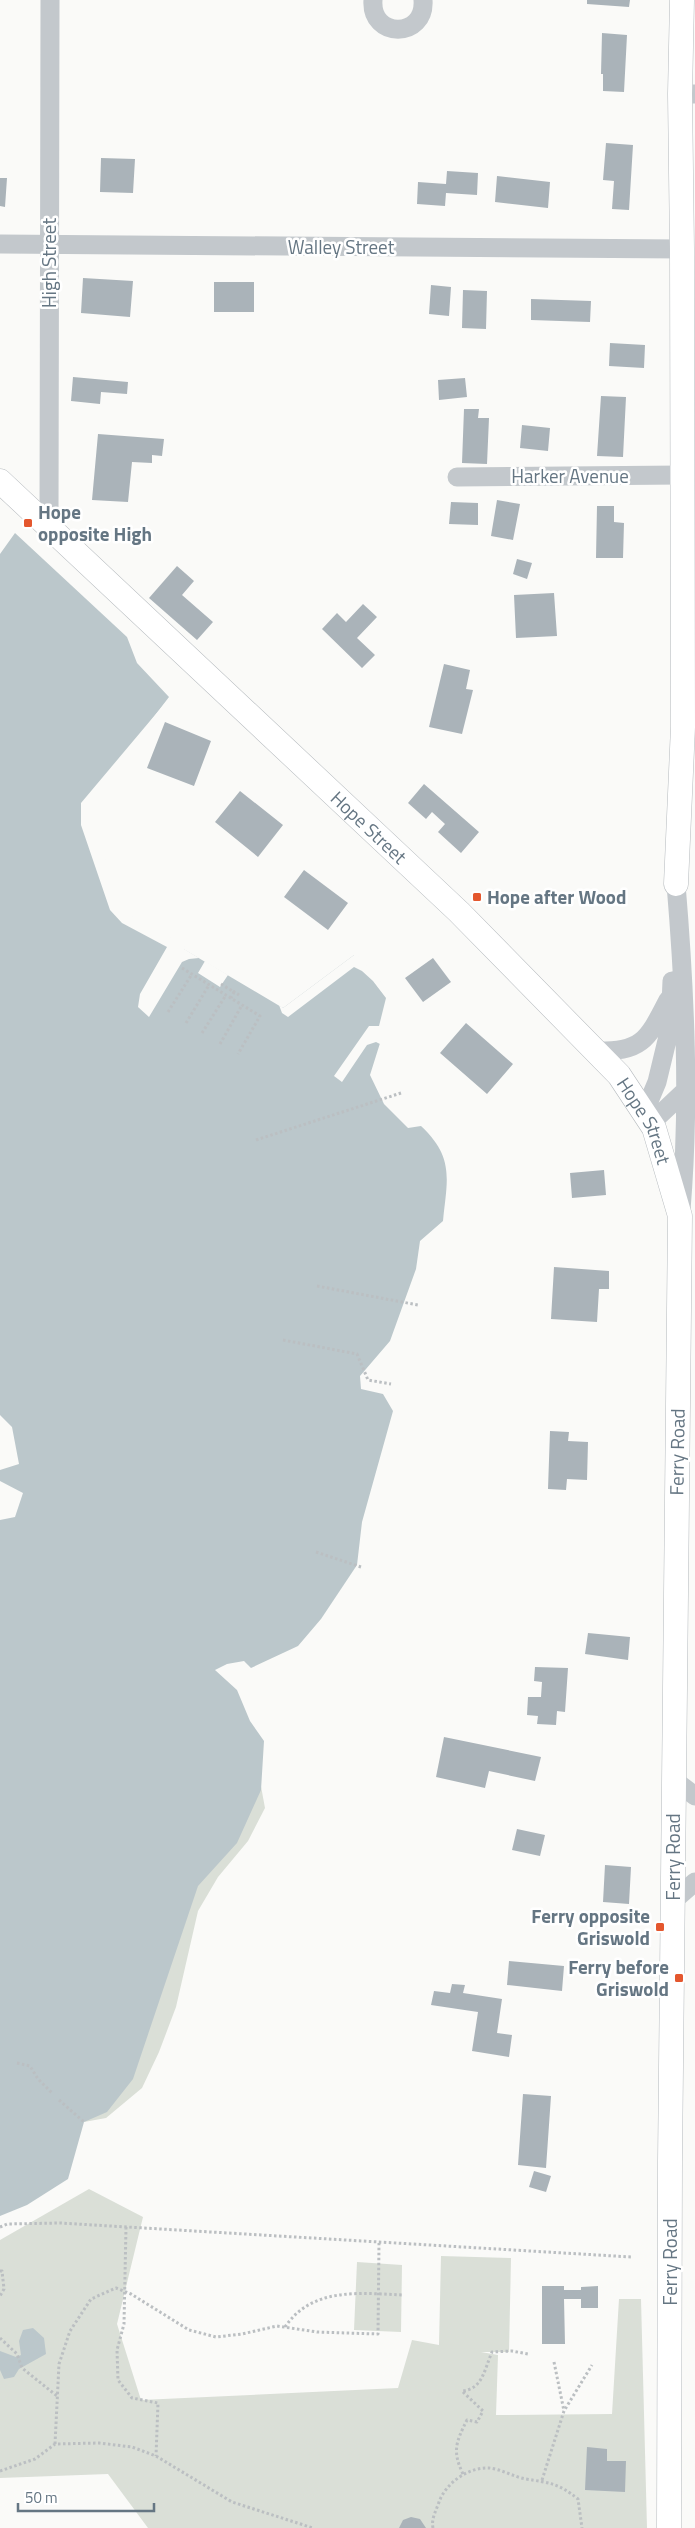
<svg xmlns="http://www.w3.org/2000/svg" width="695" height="2528" viewBox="0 0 695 2528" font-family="'Titillium Web',sans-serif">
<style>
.green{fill:#dadfd7}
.water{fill:#bbc7cb}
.pier{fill:#fafaf8}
.building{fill:#aab3b9}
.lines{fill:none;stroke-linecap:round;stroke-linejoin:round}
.major-casing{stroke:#b5babe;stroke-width:25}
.path{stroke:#bbbfc2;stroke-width:3;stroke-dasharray:2.5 2.5;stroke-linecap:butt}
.minor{stroke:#c3c8cc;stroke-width:19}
.major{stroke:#fff;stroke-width:24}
.poi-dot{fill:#e4572e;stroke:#fff;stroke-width:2}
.labels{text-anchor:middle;stroke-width:5;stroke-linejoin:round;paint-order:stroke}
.street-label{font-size:19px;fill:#657683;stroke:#fff}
.poi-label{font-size:19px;font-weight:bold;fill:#657683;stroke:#fff;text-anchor:start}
</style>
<rect width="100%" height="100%" fill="#fafaf8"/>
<path class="green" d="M260,1781L265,1808L248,1841L218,1877L198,1911L176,2007L159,2052L142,2088L106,2118L84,2122L175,1916Z
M89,2189L143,2217L117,2324L141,2400L398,2388L412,2340L439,2345L441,2256L511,2258L509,2352H481L498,2355L496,2415L612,2414L619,2299H641L647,2528H148L108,2474L0,2478V2240Z
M357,2262L402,2265L401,2332L354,2330Z"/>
<path class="water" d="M15,533L127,637L137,663L169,697L85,807L121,912L283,1008L354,955L392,1005L370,1075L384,1104L408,1128L421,1126C455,1158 447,1180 443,1221L420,1241L416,1269L390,1341L360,1376L361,1389L383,1394L393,1411L362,1522L357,1565L321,1619L298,1646L251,1668L244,1661L227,1664L215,1670L237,1690L250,1721L264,1741L261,1790L237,1843L198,1886L133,2079L107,2112L84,2122L68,2179L27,2205L0,2216V1520L15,1517L23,1493L0,1481V1470L19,1464L12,1427L0,1415V554Z
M33,2328L44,2338L46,2354L19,2369L14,2377L4,2379L0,2370V2351L16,2357L21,2355L19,2341L23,2330Z"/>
<path class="pier" d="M171,696V699L88,807L123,911L180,943L185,946L184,949L199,958L189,959L182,962L149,1017L138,1007L140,994L167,947L122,923L110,910L81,825V803Z
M354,955H357L390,992L394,1006L382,1045L376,1042L367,1045L342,1082L334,1076L369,1026H379L386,998L373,981L362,971L354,967L288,1017L282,1013L279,1005L283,1008Z
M205,961L228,975L220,987L198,973Z"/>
<path class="building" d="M587,0H630L629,7L587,4Z
M602,33L627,35L624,92L603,91V74H601Z
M606,143L633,145L629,210L612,209L614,181L603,180Z
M101,158L135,159L133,193L100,192Z
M447,171L478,173L477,195L446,193L445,206L417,204L418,182L446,184Z
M497,176L550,182L548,208L495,202Z
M0,178H7L5,207L0,206Z
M83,278L133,281L130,317L81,313Z
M214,282H254V312H214Z
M431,285L451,287L449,316L429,314Z
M463,290L487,291L486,329L462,328Z
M531,299L591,301L590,322L531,320Z
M610,343L645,345L644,368L609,366Z
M73,377L128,382L127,394L101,392L100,404L71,401Z
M465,378L467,397L439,400L438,380Z
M601,396L626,397L623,457L597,456Z
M464,409H479L478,418H489L487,464L462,463Z
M522,425L550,428L548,451L520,448Z
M98,434L164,439L162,456L152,455V463L132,462L128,502L92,500Z
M497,500L520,504L513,540L491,536Z
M451,502L478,503V525L449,524Z
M597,506H614V522L624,523L623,558H596Z
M517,559L532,563L527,579L513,574Z
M177,566L194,581L182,595L213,622L197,640L149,598Z
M554,593L557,636L516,638L514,595Z
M363,604L377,617L357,638L375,655L362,668L322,629L337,613L346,622Z
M444,664L470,670L466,689L473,690L462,734L429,727Z
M165,722L211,741L194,786L147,768Z
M424,784L479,832L461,853L438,832L445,824L432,812L426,819L408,803Z
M240,791L283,825L258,857L215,822Z
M304,870L348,903L328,930L284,897Z
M433,958L451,982L423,1002L405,978Z
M466,1023L513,1064L487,1094L440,1053Z
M604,1170L606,1195L572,1198L570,1173Z
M554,1267L609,1271V1289H599L597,1322L551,1319Z
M550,1431L569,1432L568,1441L588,1442L587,1480L567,1479L566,1490L548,1489Z
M588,1633L630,1637L628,1660L585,1654Z
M535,1667L568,1668L565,1712L557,1711L556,1725L537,1724L538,1716L527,1715L528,1697H541L542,1682L534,1681Z
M444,1737L541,1757L535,1781L489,1771L485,1788L436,1777Z
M517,1829L545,1835L540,1856L512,1850Z
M605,1865L631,1867L629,1904L603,1902Z
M509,1961L564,1966L562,1991L507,1985Z
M452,1984L465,1985L463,1993L502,1999L497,2033L512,2035L509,2057L472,2051L478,2012L431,2005L434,1991L450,1993Z
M523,2094L551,2096L546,2168L518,2165Z
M534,2171L551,2176L546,2192L529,2187Z
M542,2286H564V2290H581V2287L598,2286V2308H581V2299H564L565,2344H542Z
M587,2447L607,2449V2461H626L625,2492L585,2490Z
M411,2517L420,2519L426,2528H399L403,2520Z"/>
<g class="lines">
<defs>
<g id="major">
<path id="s1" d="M0,481L459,912L619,1075L654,1128L680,1216L670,2162L669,2528"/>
<path d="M676,884L683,727L682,249L680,94L682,0"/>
</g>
</defs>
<use href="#major" class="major-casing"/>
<path class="path" d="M182,968L260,1016L238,1054
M221,984L234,992L231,998
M233,991L239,995
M168,1012L192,974
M186,1023L209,985
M202,1033L226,995
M220,1044L242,1005
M256,1140L401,1093
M317,1286L418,1305
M283,1340L357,1354L368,1380L391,1384
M316,1552L361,1567
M17,2063L30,2066L38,2079L53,2094
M59,2100L84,2122
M0,2227L7,2224L60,2223L631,2257
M126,2227L124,2324L117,2350L118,2380L132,2398L158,2403L156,2456
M0,2271H2L4,2289L0,2296
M285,2327C312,2287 359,2293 402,2295
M0,2338L17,2354L22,2368L57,2396
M554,2362L564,2411
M55,2444L59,2364L70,2331L91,2299L116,2288L131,2294L189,2330L216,2337L242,2334L277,2326L317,2332L378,2334L379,2243
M0,2471L35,2459L55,2444L99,2443L132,2447L156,2456L232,2502L313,2528
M463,2474C452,2451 456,2442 467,2420L477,2422L483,2411L462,2391C483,2389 484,2370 492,2352L512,2351L528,2354
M542,2480L564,2411L592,2365
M433,2528C431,2519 436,2511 439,2502C446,2483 468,2467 489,2468C501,2469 514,2477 526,2479C550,2483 558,2483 578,2499L582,2528"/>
<path class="minor" d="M373,0C370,39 426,39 423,0
M680,94H695
M0,244L682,249
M457,477L682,475
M49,526L50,0
M676,884C685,992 690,1102 681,1210
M594,1051C642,1052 647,1041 668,1000
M644,1113L657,1082L670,1028L672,981
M650,1124L685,1091
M674,1780L695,1796
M673,1901L695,1882"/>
<use href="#major" class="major"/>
</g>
<g class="poi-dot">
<rect x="23" y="518" width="10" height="10" rx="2.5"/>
<rect x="472" y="892" width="10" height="10" rx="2.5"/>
<rect x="655" y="1922" width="10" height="10" rx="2.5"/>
<rect x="674" y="1973" width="10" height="10" rx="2.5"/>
</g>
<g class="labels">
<g class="street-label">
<text x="341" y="254">Walley Street</text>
<text transform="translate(49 263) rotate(-90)" y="7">High Street</text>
<text x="570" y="483">Harker Avenue</text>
<text dy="7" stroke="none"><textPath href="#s1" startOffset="506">Hope Street</textPath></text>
<text dy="7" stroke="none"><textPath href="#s1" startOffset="911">Hope Street</textPath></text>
<text transform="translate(677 1452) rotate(-89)" y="7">Ferry Road</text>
<text transform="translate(673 1857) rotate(-90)" y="7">Ferry Road</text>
<text transform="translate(670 2262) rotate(-90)" y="7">Ferry Road</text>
</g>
<g class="poi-label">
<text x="38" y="519">Hope<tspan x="38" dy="22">opposite High</tspan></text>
<text x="487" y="904">Hope after Wood</text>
<text x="650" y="1923" text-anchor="end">Ferry opposite<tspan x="650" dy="22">Griswold</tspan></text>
<text x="669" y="1974" text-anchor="end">Ferry before<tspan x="669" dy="22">Griswold</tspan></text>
</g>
</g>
<path d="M18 2503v8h136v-8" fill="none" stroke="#657683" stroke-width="2.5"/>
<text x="25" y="2503" font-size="15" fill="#657683" stroke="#ffffff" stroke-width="4" paint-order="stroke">50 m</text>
</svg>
